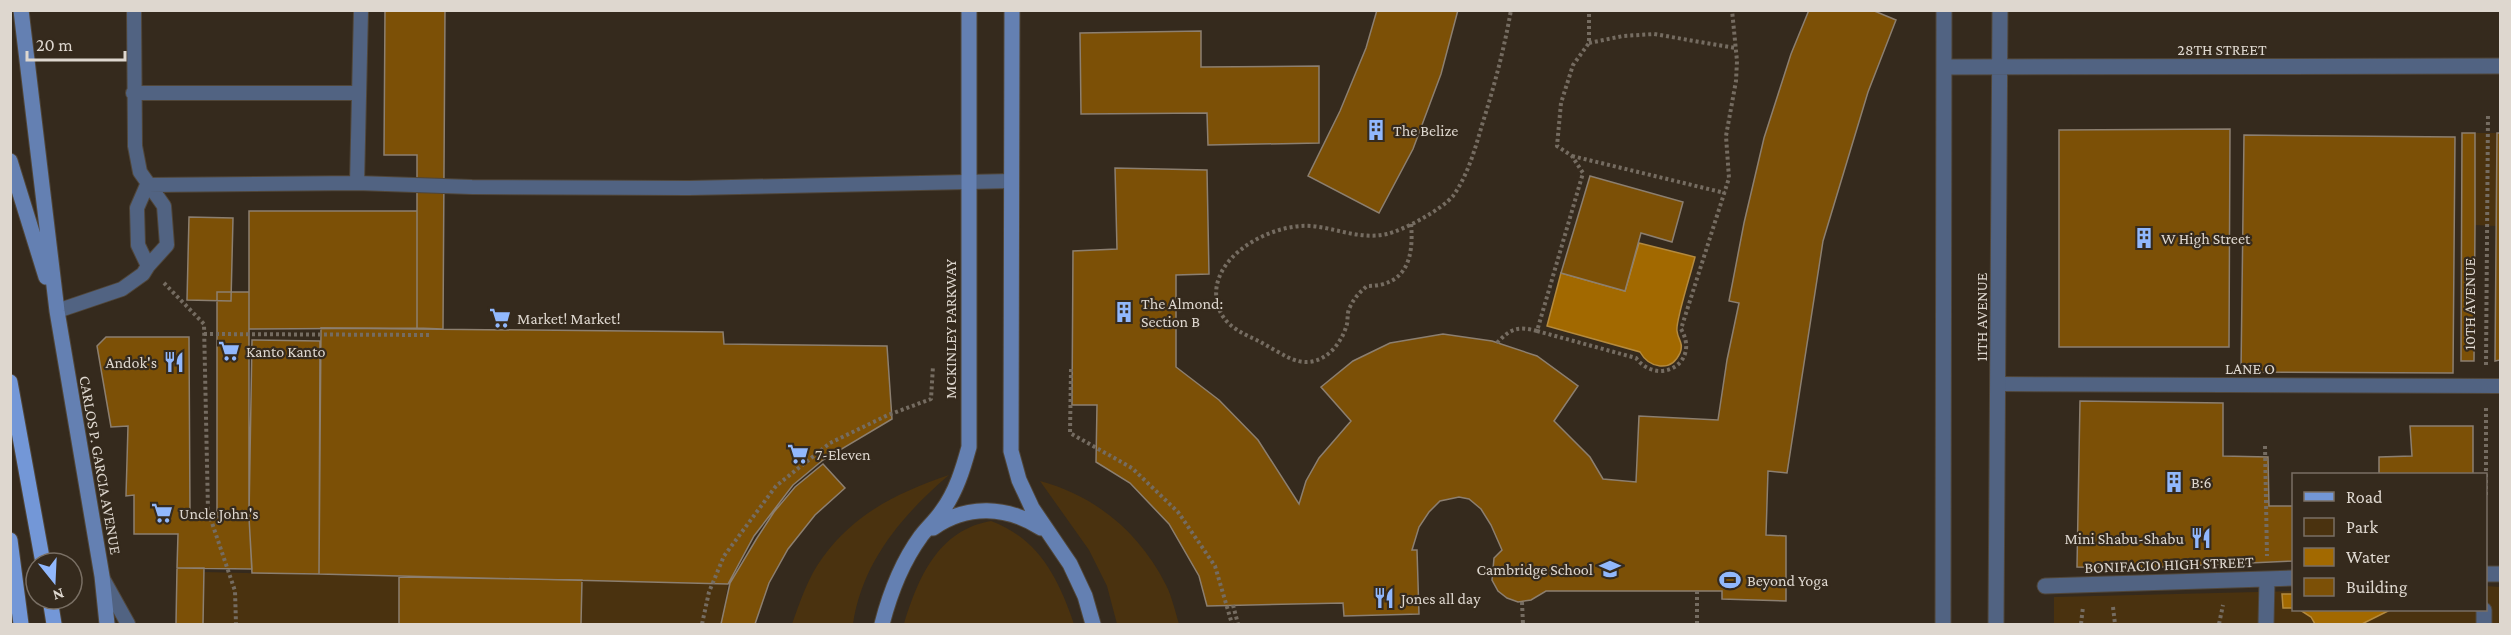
<svg xmlns="http://www.w3.org/2000/svg" width="2511" height="635" viewBox="0 0 2511 635" font-family="'Crimson Pro',serif">
<style>
.green{fill:#4a320f}
.water{fill:#a26900;stroke:#b48a3e;stroke-width:1.5}
.building{fill:#7c5006;stroke:#8c7f70;stroke-width:1.5}
.lines{fill:none;stroke-linecap:round;stroke-linejoin:round}
.service-casing{stroke:#504639;stroke-width:16}
.pedestrian-casing{stroke:#504639;stroke-width:17}
.minor-casing{stroke:#504639;stroke-width:17}
.secondary-casing{stroke:#504639;stroke-width:17}
.primary-casing{stroke:#504639;stroke-width:17}
.path{stroke:#756c61;stroke-width:4;stroke-dasharray:3 3;stroke-linecap:butt}
.service{stroke:#516382;stroke-width:14}
.pedestrian{stroke:#516382;stroke-width:15}
.minor{stroke:#516382;stroke-width:15}
.secondary{stroke:#6480b2;stroke-width:15}
.primary{stroke:#7397d7;stroke-width:15}
.labels{text-anchor:middle;stroke-width:4.5;stroke-linejoin:round;paint-order:stroke}
.street-label{font-size:16px;fill:#ded7cf;stroke:#352a1d}
.poi-label{font-size:16px;fill:#ded7cf;stroke:#352a1d;text-anchor:start}
</style>
<rect width="100%" height="100%" fill="#352a1d"/>
<path class="green" d="M2475,133H2497L2496,226L2475,225Z
M949,475C903,514 862,562 853,624H792C800,602 808,577 823,557C855,513 899,492 949,475Z
M1040,481C1096,496 1140,533 1166,585C1172,597 1175,611 1179,624H1117L1107,586L1089,550Z
M991,521C1039,539 1058,578 1074,624H904C918,578 938,530 991,521Z
M204,572L728,584L721,624H203Z
M2486,586L2500,587V624H2054V597L2293,591L2294,610H2486Z"/>
<path class="water" d="M1639,243L1695,257C1692,270 1675,322 1677,331C1678,340 1684,343 1680,353C1671,373 1649,368 1640,352L1547,326L1561,273L1625,291Z
M2282,594H2293V608H2283Z
M2300,610H2390L2362,624H2315L2311,617Z"/>
<path class="building" d="M385,10H445L443,329L417,328V155H384Z
M1377,10H1458L1441,74L1413,149L1379,213L1308,176L1340,111L1366,48Z
M1809,10H1872L1896,20L1868,92L1823,241L1787,473L1768,471L1766,535L1786,536V601L1722,599V591H1546L1531,600L1518,602L1507,598L1498,591L1492,580L1494,558L1502,550L1491,525L1481,509L1469,499L1459,497L1440,501L1429,512L1419,527L1412,550H1417L1419,614L1344,616L1343,603L1207,606L1199,576L1169,524L1130,483L1096,462L1097,405H1072L1073,251L1117,249L1115,168L1207,170L1209,274L1176,275V367L1219,400L1258,440L1299,504L1306,481L1319,458L1351,421L1321,387L1353,361L1390,343L1443,334L1492,341L1537,356L1578,386L1554,421L1590,457L1603,479L1636,482L1639,416L1718,420L1727,360L1739,303L1729,301L1744,223L1764,138L1791,54Z
M1201,31V67L1319,66V143L1208,145L1207,113L1081,114L1080,33Z
M2230,129L2229,347H2059V130Z
M2462,133H2475V225L2474,361H2461Z
M2497,133H2500V360L2495,361Z
M2244,135L2455,137L2453,373L2241,372Z
M1590,176L1683,202L1672,242L1641,233L1625,291L1561,273Z
M249,211H417V328L249,329Z
M189,217L233,218L231,301L187,300Z
M217,292H249V517H217Z
M321,328L723,332L724,344L887,346L892,419L823,460L793,485L754,536L728,584L319,574Z
M106,337H189L190,517L249,518L252,569L177,568L178,534H134V495L126,496L128,426L111,427L97,346Z
M252,340L320,341L319,574L252,573L249,517Z
M2080,401L2223,403V456L2268,457L2269,506H2294V561L2139,568L2077,567Z
M2410,426H2473V474H2379V457L2412,456Z
M823,464L845,488L815,515L788,549L769,583L755,624H721L730,583L757,538L774,512L795,487Z
M177,568H204L203,624H176Z
M399,577L582,580L581,624H399Z"/>
<g class="lines">
<defs>
<path id="service" d="M133,93H358
M357,183L361,10
M147,185L357,183L472,187L689,188L1012,181
M147,185L137,208L138,245L148,266
M57,311L122,289L143,274L148,266L167,245L164,206L140,172L135,146L134,10
M1999,384L2500,386
M103,579L128,624"/>
<path id="pedestrian" d="M2486,574H2500
M2045,586L2294,578
M2266,624L2267,579
M2484,624V610"/>
<path id="minor" d="M1944,67L2500,66
M1943,624L1944,10
M1996,624L2000,10"/>
<path id="secondary" d="M21,10L57,311L102,576L107,624
M1012,10L1011,451L1019,480L1032,508L1070,564L1085,596L1093,624
M10,161L46,277
M933,528C967,504 1007,506 1041,528
M882,624C890,593 902,562 921,536C928,527 936,520 942,511C956,492 963,469 969,447V10"/>
<path id="primary" d="M10,382L43,563
M10,540L21,624
M50,599L54,624"/>
</defs>
<use href="#service" class="service-casing"/>
<use href="#pedestrian" class="pedestrian-casing"/>
<use href="#minor" class="minor-casing"/>
<use href="#secondary" class="secondary-casing"/>
<use href="#primary" class="primary-casing"/>
<path class="path" d="M2472,10V12
M2391,12V10
M1589,43L1623,36L1654,34L1735,48
M1572,156L1725,193
M1411,224C1414,257 1407,286 1367,286C1360,292 1354,298 1350,307C1347,312 1348,318 1347,324C1341,346 1322,367 1298,361C1287,359 1263,342 1250,337C1234,329 1221,321 1217,302C1208,257 1271,223 1311,226C1336,228 1360,240 1387,234C1404,230 1441,210 1453,196C1468,175 1475,149 1482,125C1494,87 1504,50 1511,10
M164,283L204,324L208,511L235,591L236,624
M1537,331L1636,358C1658,387 1701,363 1681,329L1729,178L1726,136L1736,81L1737,61L1732,10
M204,334L430,335
M1497,343C1511,328 1518,326 1537,331L1583,173L1572,156L1557,146L1561,103L1573,65L1589,43V10
M2486,365L2488,114
M1071,369L1070,433L1132,468L1178,512L1215,566L1232,624
M2265,446L2267,556
M2486,495V408
M1697,591V624
M1522,602L1523,624
M1233,605L1238,624
M2113,607L2115,624
M702,624L709,592L724,556L776,486L830,443L888,415L931,399L933,366
M2081,624L2083,607
M2219,624L2223,605"/>
<use href="#service" class="service"/>
<use href="#pedestrian" class="pedestrian"/>
<use href="#minor" class="minor"/>
<use href="#secondary" class="secondary"/>
<use href="#primary" class="primary"/>
</g>
<defs>
<symbol id="building-bare" viewBox="-9 -9 18 18"><path d="M-4-6H4V6H1V3H-1V6H-4ZM-2.5-4.3h1.7v1.8h-1.7ZM.8-4.3h1.7v1.8H.8ZM-2.5-1h1.7V.8h-1.7ZM.8-1h1.7V.8H.8Z" fill="#91b8fd" stroke="#352a1d" stroke-width="2.5" paint-order="stroke"/></symbol>
<symbol id="supermarket-bare" viewBox="-9 -9 18 18"><path d="M-6-5.5h2.5l.6 2H6L4.5 2H-2.5L-4.4-4H-6ZM-1.5 3.2a1.3 1.3 0 1 0 .1 0ZM3 3.2a1.3 1.3 0 1 0 .1 0Z" fill="#91b8fd" stroke="#352a1d" stroke-width="2.5" paint-order="stroke"/></symbol>
<symbol id="restaurant-bare" viewBox="-9 -9 18 18"><path d="M-5-6h1v4h1v-4h1v4h1v-4h1v5L-1.5 .5V6h-2V.5L-5-1ZM5-6V6H3V1.5H1.5Q1.5-4 5-6Z" fill="#91b8fd" stroke="#352a1d" stroke-width="2.5" paint-order="stroke"/></symbol>
<symbol id="school-bare" viewBox="-9 -9 18 18"><path d="M0-5L7-2L0 1L-7-2ZM-4 1L0 2.5L4 1V4Q0 6-4 4Z" fill="#91b8fd" stroke="#352a1d" stroke-width="2.5" paint-order="stroke"/></symbol>
<symbol id="stadium-bare" viewBox="-9 -9 18 18"><path d="M0-5a6.5 5 0 1 0 0 10a6.5 5 0 1 0 0-10ZM-3.5-1.8h7v3.6h-7Z" fill="#91b8fd" stroke="#352a1d" stroke-width="2.5" paint-order="stroke"/></symbol>
</defs>
<g fill-rule="evenodd">
<use href="#building-bare" x="1361" y="115" width="30" height="30"/>
<use href="#building-bare" x="2129" y="223" width="30" height="30"/>
<use href="#building-bare" x="1109" y="297" width="30" height="30"/>
<use href="#supermarket-bare" x="485" y="303" width="30" height="30"/>
<use href="#supermarket-bare" x="214" y="336" width="30" height="30"/>
<use href="#restaurant-bare" x="159" y="347" width="30" height="30"/>
<use href="#supermarket-bare" x="783" y="439" width="30" height="30"/>
<use href="#building-bare" x="2159" y="467" width="30" height="30"/>
<use href="#supermarket-bare" x="147" y="498" width="30" height="30"/>
<use href="#restaurant-bare" x="2186" y="523" width="30" height="30"/>
<use href="#school-bare" x="1595" y="554" width="30" height="30"/>
<use href="#stadium-bare" x="1715" y="565" width="30" height="30"/>
<use href="#restaurant-bare" x="1369" y="583" width="30" height="30"/>
</g>
<g class="labels">
<g class="street-label">
<text x="2222" y="55">28TH STREET</text>
<text transform="translate(2469 304) rotate(-90)" y="6">10TH AVENUE</text>
<text transform="translate(1981 317) rotate(-90)" y="6">11TH AVENUE</text>
<text transform="translate(950 329) rotate(-90)" y="6">MCKINLEY PARKWAY</text>
<text x="2250" y="374">LANE O</text>
<text transform="translate(101 465) rotate(80)" y="6">CARLOS P. GARCIA AVENUE</text>
<text transform="translate(2169 564) rotate(-2)" y="6">BONIFACIO HIGH STREET</text>
</g>
<g class="poi-label">
<text x="1393" y="136">The Belize</text>
<text x="2161" y="244">W High Street</text>
<text x="1141" y="309">The Almond:<tspan x="1141" dy="18">Section B</tspan></text>
<text x="517" y="324">Market! Market!</text>
<text x="246" y="357">Kanto Kanto</text>
<text x="157" y="368" text-anchor="end">Andok's</text>
<text x="815" y="460">7-Eleven</text>
<text x="2191" y="488">B:6</text>
<text x="179" y="519">Uncle John's</text>
<text x="2184" y="544" text-anchor="end">Mini Shabu-Shabu</text>
<text x="1593" y="575" text-anchor="end">Cambridge School</text>
<text x="1747" y="586">Beyond Yoga</text>
<text x="1401" y="604">Jones all day</text>
</g>
</g>
<rect width="2511" height="635" fill="none" stroke="#ded7cf" stroke-width="24"/>
<rect x="2292" y="473" width="195" height="138" fill="#352a1d" stroke="#796f64" stroke-width="1.5"/>
<rect x="2304" y="492" width="30" height="9" fill="#7397d7" stroke="#796f64" stroke-width="1.5"/>
<text x="2346" y="503" font-size="18" fill="#ded7cf">Road</text>
<rect x="2304" y="518" width="30" height="18" fill="#4a320f" stroke="#796f64" stroke-width="1.5"/>
<text x="2346" y="533" font-size="18" fill="#ded7cf">Park</text>
<rect x="2304" y="548" width="30" height="18" fill="#a26900" stroke="#796f64" stroke-width="1.5"/>
<text x="2346" y="563" font-size="18" fill="#ded7cf">Water</text>
<rect x="2304" y="578" width="30" height="18" fill="#7c5006" stroke="#796f64" stroke-width="1.5"/>
<text x="2346" y="593" font-size="18" fill="#ded7cf">Building</text>
<g transform="translate(54 581) rotate(162)"><circle r="28" fill="#352a1d" stroke="#796f64" stroke-width="1.5"/>
<path d="M0-4.5L10 22L0 15L-10 22Z" fill="#91b8fd"/>
<text y="-9" font-size="16" font-weight="bold" text-anchor="middle" fill="#ded7cf">N</text>
</g>
<path d="M27 51v9h98v-9" fill="none" stroke="#ded7cf" stroke-width="3"/>
<text x="36" y="51" font-size="18" fill="#ded7cf" stroke="#352a1d" stroke-width="4.5" paint-order="stroke">20 m</text>
</svg>
